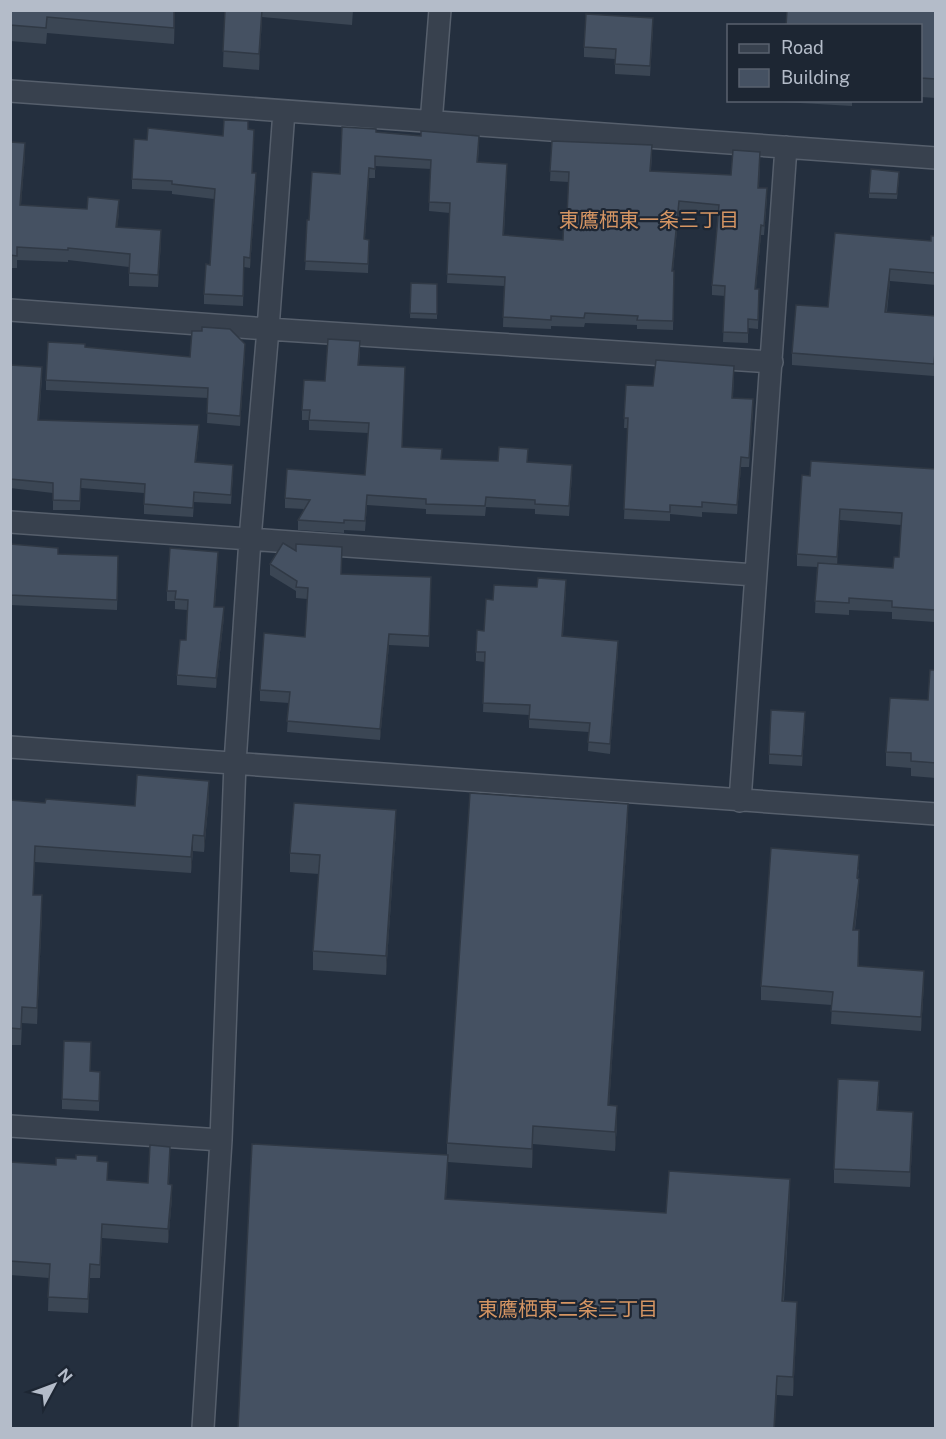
<svg xmlns="http://www.w3.org/2000/svg" width="946" height="1439" viewBox="0 0 946 1439" font-family="'Public Sans','Noto Sans JP',sans-serif">
<style>
.lines{fill:none;stroke-linecap:round;stroke-linejoin:round}
.street-casing{stroke:#565f6c;stroke-width:24}
.street{stroke:#38414e;stroke-width:21}
.wall{fill:#3b4654;fill-rule:evenodd}
.shaded-wall{fill:#303945}
.building{fill:#455162;stroke:#303945;stroke-width:1.5}
.labels{text-anchor:middle;stroke-width:4.5;stroke-linejoin:round;paint-order:stroke}
.neighbourhood-label{font-size:20px;fill:#d59563;stroke:#1d2633}
</style>
<rect width="100%" height="100%" fill="#242f3e"/>
<g class="lines">
<defs>
<path id="street" d="M10,91L936,158
M431,123L440,10
M10,310L268,329L772,362
M10,522L755,575
M10,747L936,814
M740,801L786,147
M10,1126L221,1140
M203,1428L221,1140L235,763L250,539L268,329L284,111"/>
</defs>
<use href="#street" class="street-casing"/>
<use href="#street" class="street"/>
</g>
<path class="wall" d="M10,10H175L174,44L47,33L46,44L10,41Z
M225,10H353L352,25L262,17L259,70L223,67Z
M508,10H526V12Z
M936,10V98L921,97V26Z
M653,28L650,76L615,74V59L584,57V47Z
M783,100H852V106L783,102Z
M248,129L254,140L252,173L256,183L250,268L244,267L243,306L204,304V294L210,265L214,199L172,194V191L132,189V179L147,140L223,136Z
M376,132L479,145L478,162L507,173L504,235L563,240L567,215L569,182L550,181L552,141L652,154L651,171L731,175L760,161L759,188L767,198L764,235H761L756,289L759,299L758,329L748,328V343L723,342L725,296L712,295V285L718,214L679,211L673,271L674,281L673,330L637,329V325L585,323L584,327L551,326V329L503,327L504,286L447,283L450,213L429,211L431,169L375,166V178H369L365,239L369,240L368,273L305,270L309,220L340,174Z
M10,142L25,155L21,205L119,213L117,227L161,242L158,287L129,286V267L68,260V262L17,260V268H10Z
M899,177L897,199L869,198V193Z
M936,236V285L890,281L887,312L936,316V352L934,376L792,365V353L828,307L931,241Z
M411,283L437,284V319L410,318Z
M85,347L190,357L245,354L240,426L207,423L208,398L46,390V380Z
M360,351L359,365L402,447L442,459L527,462L572,475L569,516L535,514V509L486,507L485,516L426,514V509L367,505L365,531L344,530V533L298,530V520L304,509L285,508V498L365,475L368,433L309,430V420H302V410L325,381Z
M10,365L42,377L39,421L199,434L196,462L233,474L231,504L194,502L193,517L144,514V493L81,488L80,510H53V493L10,488Z
M734,375L733,398L753,409L749,467H741L737,514L702,512V517L670,514V521L624,519L628,428H624L626,385L653,386Z
M936,469L935,622L892,619V612L849,610V615L815,613L817,567L797,566V554L810,476ZM840,520L901,525L899,557L893,568L837,564Z
M10,544L118,566L117,610L10,605Z
M296,551L342,558L341,574L431,577L429,647L389,645L380,740L287,732L289,703L260,701V690L305,637L307,599L296,598V591L270,575V564Z
M218,562L215,607L224,617L216,688L177,685V675L186,640L187,610L175,609V601H167V591Z
M566,589L563,636L618,650L610,754L588,751L589,732L529,728V715L483,712L485,662L476,661V652L484,631L493,600Z
M936,670V778L911,776V768L886,766V752L928,700Z
M805,722L802,766L769,764V754Z
M209,797L204,852L193,851L191,873L35,862L33,895L42,912L37,1024L22,1023L21,1045H10V800L45,803L135,806Z
M628,822L609,1106L617,1125L615,1151L533,1144L532,1168L448,1162L446,1199L666,1213L790,1198L784,1301L797,1320L793,1396L777,1395L238,1428L447,1155V1143Z
M396,829L386,975L313,970V951L319,874L290,872V853Z
M859,869L858,879L859,892L855,930L859,966L924,984L921,1031L831,1024L832,1005L761,1000V986Z
M100,1072L99,1111L62,1109V1099Z
M879,1095L878,1110L913,1127L910,1187L834,1183V1169Z
M97,1161L108,1180L148,1183L170,1161L169,1184L172,1198L168,1243L102,1238L100,1278H90L88,1313L48,1311L49,1278L10,1275V1162L56,1165Z"/>
<path class="shaded-wall" d="M174,10H175L174,44Z
M262,10V17L259,70V54Z
M25,143V155L20,217V205Z
M369,168V178L364,249V239Z
M256,173V183L250,268V258Z
M119,200V213L116,239V227Z
M679,201V211L672,280V271Z
M761,225V235L755,299V289Z
M161,230V242L158,287V275Z
M890,269V281L885,323V312Z
M935,340V352L934,376V364Z
M245,344V354L240,426V416Z
M199,425V434L195,471V462Z
M741,457V467L737,514V505Z
M840,509V520L837,569V557Z
M218,552V562L214,617V607Z
M224,607V617L216,688V678Z
M389,634V645L380,740V729Z
M618,641V650L610,754V744Z
M805,712V722L802,766V756Z
M209,781V797L204,852V836Z
M628,804V822L608,1124V1105Z
M396,810V829L386,975V956Z
M193,835V851L191,873V857Z
M859,879V892L853,943V930Z
M42,895V912L37,1024V1008Z
M924,971V984L921,1031V1017Z
M617,1106V1125L615,1151V1132Z
M913,1112V1127L910,1187V1172Z
M533,1126V1144L532,1168V1149Z
M448,1155V1174L445,1217V1199Z
M790,1179V1198L782,1319V1301Z
M172,1185V1198L168,1243V1229Z
M102,1224V1238L100,1278V1265Z
M90,1264V1278L88,1313V1299Z
M797,1302V1320L793,1396V1377Z
M777,1376V1395L775,1428H774Z"/>
<path class="building" d="M10,10H174V28L47,17L46,28L10,25Z
M225,10H262L259,54L223,51Z
M787,10H936V79L921,78V26H786Z
M586,14L653,18L650,66L615,64L616,49L584,47Z
M224,120L248,121V129L254,130L252,173H256L250,258L244,257L243,296L204,294L206,264L210,265L215,189L172,184V181L132,179L134,139L147,140L148,128L223,136Z
M342,127L376,129V132L421,136V131L479,136L477,162L507,164L503,235L563,240L564,215H567L569,172L550,171L552,141L652,145L650,171L731,175L733,150L760,152L758,188H767L764,226L761,225L755,289H759L758,320L748,319V333L723,332L725,286L712,285L719,205L679,201L672,271H674L673,321L637,320L638,316L585,313L584,318L551,316V320L503,317L505,277L447,274L450,203L429,202L431,160L375,156V169L369,168L364,239L369,240L368,264L305,261L307,220H309L312,172L340,174Z
M10,142L25,143L20,205L87,209L88,197L119,200L116,227L161,230L158,275L129,273L130,254L68,248V250L17,247V256L10,255Z
M871,169L899,172L897,194L869,193Z
M835,233L931,241V236H936V273L890,269L885,312L936,316V340L934,364L792,353L796,305L828,307Z
M411,283L437,284V314L410,313Z
M202,327L230,329L245,344L240,416L207,413L208,388L46,380L48,342L85,344V347L190,357L192,331H202Z
M328,339L360,341L358,365L405,367L402,447L442,449L441,459L498,461L499,447L528,449L527,462L572,465L569,506L535,504V500L486,497L485,506L426,504V499L367,495L365,521L344,520V523L298,520L310,500L285,498L287,469L365,475L369,423L309,420L310,410H302L304,380L325,381Z
M656,360L734,366L732,398L753,399L749,458L741,457L737,505L702,502V507L670,505V512L624,509L628,418H624L626,385L653,386Z
M10,365L42,367L38,420L199,425L195,462L233,465L231,495L194,492L193,508L144,504L145,484L81,479L80,501L53,500V483L10,479Z
M811,461L936,469L935,610L892,607V601L849,598V603L815,601L818,563L893,568L894,557H899L902,513L840,509L837,557L797,554L802,475L810,476Z
M283,543L296,551V544L342,547L341,574L431,577L429,636L389,634L380,729L287,721L290,692L260,690L264,633L305,637L308,588L296,587L297,581L270,564Z
M10,544L58,548V554L118,556L117,600L10,595Z
M170,548L218,552L214,607H224L216,678L177,675L180,640H186L188,600L175,599L176,591H167Z
M538,578L566,580L562,636L618,641L610,744L588,742L590,723L529,719L530,705L483,703L485,652H476L477,630L484,631L486,599L493,600L494,585L537,587Z
M930,670H936V763L911,761V753L886,752L890,698L928,700Z
M771,710L805,712L802,756L769,754Z
M137,775L209,781L204,836L193,835L191,857L35,846L33,895H42L37,1008L22,1007L21,1029L10,1028V800L45,803L46,799L135,806Z
M470,793L628,804L608,1105L617,1106L615,1132L533,1126L532,1149L447,1143Z
M294,803L396,810L386,956L313,951L320,855L290,853Z
M771,848L859,855L857,878L859,879L853,930H859L858,966L924,971L921,1017L831,1011L833,992L761,986Z
M64,1041L91,1042L90,1071L100,1072L99,1101L62,1099Z
M838,1079L879,1081L877,1110L913,1112L910,1172L834,1169Z
M252,1144L448,1155L445,1199L666,1213L669,1171L790,1179L782,1301L797,1302L793,1377L777,1376L774,1428H238Z
M150,1145L170,1147L168,1184L172,1185L168,1229L102,1224L100,1265L90,1264L88,1299L48,1297L50,1264L10,1261V1162L56,1165V1158L76,1159V1155L97,1156V1161L108,1162L107,1180L148,1183Z"/>
<g class="labels">
<g class="neighbourhood-label">
<text x="649" y="227">東鷹栖東一条三丁目</text>
<text x="568" y="1316">東鷹栖東二条三丁目</text>
</g>
</g>
<rect width="946" height="1439" fill="none" stroke="#b4bcc9" stroke-width="24"/>
<rect x="727" y="24" width="195" height="78" fill="#1d2633" stroke="#59626f" stroke-width="1.5"/>
<rect x="739" y="44" width="30" height="9" fill="#38414e" stroke="#59626f" stroke-width="1.5"/>
<text x="781" y="54" font-size="18" fill="#b4bcc9">Road</text>
<rect x="739" y="69" width="30" height="18" fill="#455162" stroke="#59626f" stroke-width="1.5"/>
<text x="781" y="84" font-size="18" fill="#b4bcc9">Building</text>
<g transform="translate(54 1385) rotate(49)" stroke="#1d2633" stroke-width="4.5" paint-order="stroke">
<path d="M0-4.5L10 22L0 15L-10 22Z" fill="#b4bcc9"/>
<text y="-9" font-size="16" font-weight="bold" text-anchor="middle" fill="#b4bcc9">N</text>
</g>
</svg>
